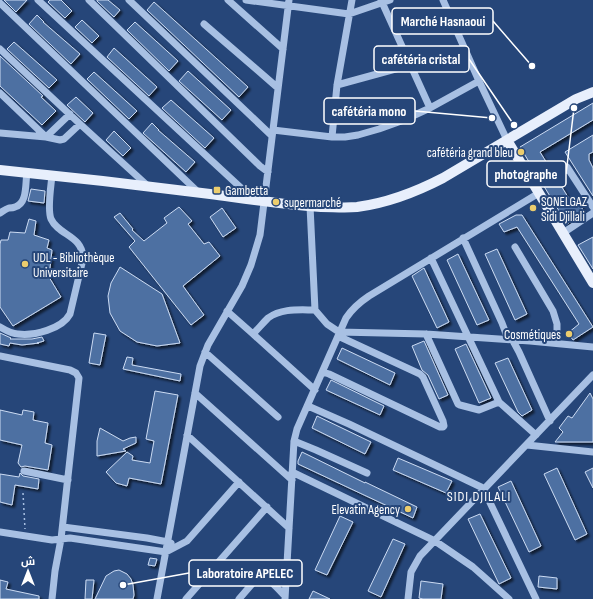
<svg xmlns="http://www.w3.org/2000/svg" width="593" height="599" viewBox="0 0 593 599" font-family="'Sofia Sans Condensed',Cairo,sans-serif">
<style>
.building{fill:#4e70a2;stroke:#cbdbf3;filter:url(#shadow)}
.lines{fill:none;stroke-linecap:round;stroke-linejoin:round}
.path{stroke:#a8c0e3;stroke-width:1.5;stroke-dasharray:2 3;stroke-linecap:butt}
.minor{stroke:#a8c0e3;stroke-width:7}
.major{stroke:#e8effc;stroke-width:10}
.poi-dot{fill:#eccd6e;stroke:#264679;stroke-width:1.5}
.labels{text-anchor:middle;stroke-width:4;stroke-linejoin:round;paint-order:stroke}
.poi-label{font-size:13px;fill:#fff;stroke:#264679;text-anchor:start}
.neighbourhood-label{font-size:14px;letter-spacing:1px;fill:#fff;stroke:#264679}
.leader{fill:none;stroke:#fff;stroke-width:1.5}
.callout-dot{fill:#fff;stroke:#264679;stroke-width:1.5}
.callout{fill:#264679;stroke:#fff;stroke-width:1.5}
.callout-label{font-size:14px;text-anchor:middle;font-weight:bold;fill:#fff}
</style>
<defs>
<filter id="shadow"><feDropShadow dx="2.5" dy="2.5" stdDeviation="1" flood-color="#0009"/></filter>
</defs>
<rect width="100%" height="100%" fill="#264679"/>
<path class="building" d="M4,0H27L16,12Z
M50,0H61L72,11L65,18L48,2Z
M97,0H108L120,10L114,17L97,1Z
M154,2L248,87L239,97L147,10Z
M37,15L44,22H43L80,54L71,64L29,24Z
M82,20L99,36L92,43L75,27Z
M135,22L178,61L169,71L127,30Z
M14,42L57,80L49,88L7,49Z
M114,48L157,87L149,96L107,57Z
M0,56L43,96L41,97L56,111L42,125L0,86Z
M188,71L231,110L222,120L179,81Z
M94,72L137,111L129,119L87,79Z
M76,97L93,113L85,122L67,105Z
M171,100L214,138L205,148L162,108Z
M593,103V120L540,152L573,205L579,201L584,213L567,224L520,147Z
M152,123L159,130H158L195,162L186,172L143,133Z
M114,131L131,148L123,156L106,140Z
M593,135V152L589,154V160L593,168V196L565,152Z
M31,189L45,191L44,203L28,201Z
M179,207L192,221L188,224L204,244L209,242L220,256L183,286L204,315L191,325L129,247L135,241L114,217L120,213L133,229L132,230L144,241L167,223L164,218Z
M222,208L236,228L223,237L210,217Z
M516,215H522L593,327L573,340L568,333L579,324L517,227L504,232L499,224Z
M29,219L36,221L34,235L49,240L47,248L52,250L49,277L61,297L13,326L0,307V244L1,240H8L10,232L25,233Z
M593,237V269L578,245Z
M497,249L527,314L515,320L485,254Z
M458,254L489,320L477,325L447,260Z
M120,267L162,294L180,343L157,346L137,342L120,331L110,313L108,296L111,283Z
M424,268L449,322L437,328L412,276Z
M0,333L11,338L10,339H32L42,337L44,341L37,343H39L22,345L10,343L9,346L0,344Z
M94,333L106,335L100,365L89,363Z
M424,341L448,395L439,399L428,375L422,370L412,346Z
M466,344L491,398L479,403L455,349Z
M342,348L395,373L390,385L337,359Z
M127,357L133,358L132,365L181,374L180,381L123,369Z
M508,358L532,410L522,416L518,412L495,363Z
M331,380L384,406L380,415L326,390Z
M155,391L178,395L161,484L129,478L127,486L116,483L106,472L127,452L133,456L132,460L150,463L154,441L146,439Z
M590,393L593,399V442H555L563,432L559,428L568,416L572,418Z
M0,410L22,415L23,410L34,412L33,420L48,423L45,443L52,445L48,470L25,466L21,467L18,463L22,445L0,440Z
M317,416L371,442L365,454L312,428Z
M100,428L123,441L130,438L136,437V443L123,449L126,451L97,456V441Z
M302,452L365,483V482L417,507L413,518L298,464V461Z
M398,458L452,481L446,493L393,470Z
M557,468L587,534L575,540L544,474Z
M593,468V488L585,472Z
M20,473L23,476L39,479L38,489L15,485L12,505L0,502V474L19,477Z
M511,481L541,546L529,552L498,487Z
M480,514L511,578L499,584L468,519Z
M340,516L353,522L327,575L315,570Z
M393,539L405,544L381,597L368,591Z
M150,558L157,559L155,566L148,565Z
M119,570L127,574L131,579L133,585L134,595L133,599H95L106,576L114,571Z
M539,576L557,578V589L538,587Z
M0,580L8,582L6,589L39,596V599H0Z
M86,580H94L92,599H85Z
M421,581L443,584L441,599H423L419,598Z
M313,591L330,599H309Z"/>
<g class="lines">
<path class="path" d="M23,493L25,529"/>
<path class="minor" d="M38,0L254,200
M89,0L260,166L268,172
M129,0L272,136
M228,0L283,49
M246,0L349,14L390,0
M381,0L430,108
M443,0L479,81L507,140
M0,3L198,192
M204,24L278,88
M0,49L80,124L149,187
M337,85L410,65
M0,93L46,137L60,140L64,139L80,124
M273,130L332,137H345L358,135L379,129L404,120L430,108L479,81
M0,133L46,137L70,114
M332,137L337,85L352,0
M567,167L593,207
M310,206L315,310L327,324L339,332L426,334L530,341L593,347
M0,213C3,211 6,209 9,208C11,208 13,208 15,207C28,203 25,183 27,173
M563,233L593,213
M463,238L502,323L508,339
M515,247L553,311L557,324V330L554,342
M431,258L499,402L536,435
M227,311L253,334
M0,327C5,330 12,334 18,334C34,336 62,329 70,314L83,259C83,235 59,236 51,219C47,209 51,187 52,175
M426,334L458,404L460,405L479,410L499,402
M512,339L519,352L550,421
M205,352L278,417
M0,356L70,370L76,373L79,378L61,539L55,571L52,599
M323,372L329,374L440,427H443L444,426L443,421L423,377L420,374L338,336
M315,390L253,334C258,329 263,323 268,318C282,308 299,310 315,310
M195,393L292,480
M308,406L349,424L481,487L484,490L536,599
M187,435L289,528
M294,441L316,450L367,473
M527,445L593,452
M24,471L68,480
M292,472L435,541L473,567L509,599
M63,527L147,538L168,542L171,543
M0,532L52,540L70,538L166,552L187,541L239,482
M157,599L200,366L208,345L242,286L251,265L260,235L289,0
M186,599L267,507
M239,599L258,577C259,577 260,576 261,576C267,576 281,592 285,596
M285,599L294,441L297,429L346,318C352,309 360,302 369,296L539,193
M408,599L411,572L420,556L593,375"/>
<path class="major" d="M507,140L593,283
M0,170C70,177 140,185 210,194C247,199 284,205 321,207C333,207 345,208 357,207C388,203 416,192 443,178L576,99L593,92"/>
</g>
<g class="poi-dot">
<circle cx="521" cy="152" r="4"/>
<rect x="213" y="186" width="8" height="8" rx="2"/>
<circle cx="276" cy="202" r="4"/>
<circle cx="533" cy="208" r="4"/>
<circle cx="25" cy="264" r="4"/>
<circle cx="569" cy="334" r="4"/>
<circle cx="408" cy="509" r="4"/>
</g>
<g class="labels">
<g class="poi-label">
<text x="513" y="157" text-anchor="end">cafétéria grand bleu</text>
<text x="225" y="195">Gambetta</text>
<text x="541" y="206">SONELGAZ<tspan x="541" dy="15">Sidi Djillali</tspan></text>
<text x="284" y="207">supermarché</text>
<text x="33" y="262">UDL - Bibliothèque<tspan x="33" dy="15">Universitaire</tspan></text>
<text x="561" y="339" text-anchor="end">Cosmétiques</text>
<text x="400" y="514" text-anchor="end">Elevatin Agency</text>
</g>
<g class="neighbourhood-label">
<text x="479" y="501">SIDI DJILALI</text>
</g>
</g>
<path class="leader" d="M532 66L493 21M514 125L469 59M492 118L415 111M574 108L566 174M123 585L189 573"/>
<g class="callout-dot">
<circle cx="532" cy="66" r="4"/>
<circle cx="514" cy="125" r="4"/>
<circle cx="492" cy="118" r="4"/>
<circle cx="574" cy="108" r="4"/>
<circle cx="123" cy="585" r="4"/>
</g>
<g class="callout">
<rect x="392" y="8" width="101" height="26" rx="4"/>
<rect x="374" y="46" width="95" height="26" rx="4"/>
<rect x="324" y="98" width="91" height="26" rx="4"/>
<rect x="487" y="161" width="79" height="26" rx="4"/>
<rect x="189" y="560" width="113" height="26" rx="4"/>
</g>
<g class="callout-label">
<text x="443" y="26">Marché Hasnaoui</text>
<text x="421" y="64">cafétéria cristal</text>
<text x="369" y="116">cafétéria mono</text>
<text x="526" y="179">photographe</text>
<text x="245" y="578">Laboratoire APELEC</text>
</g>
<g transform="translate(28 571)" stroke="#264679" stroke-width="3" paint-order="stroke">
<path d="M0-3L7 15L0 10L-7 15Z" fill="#ffffff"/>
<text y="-6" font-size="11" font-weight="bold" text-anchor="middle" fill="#ffffff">ش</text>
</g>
</svg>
